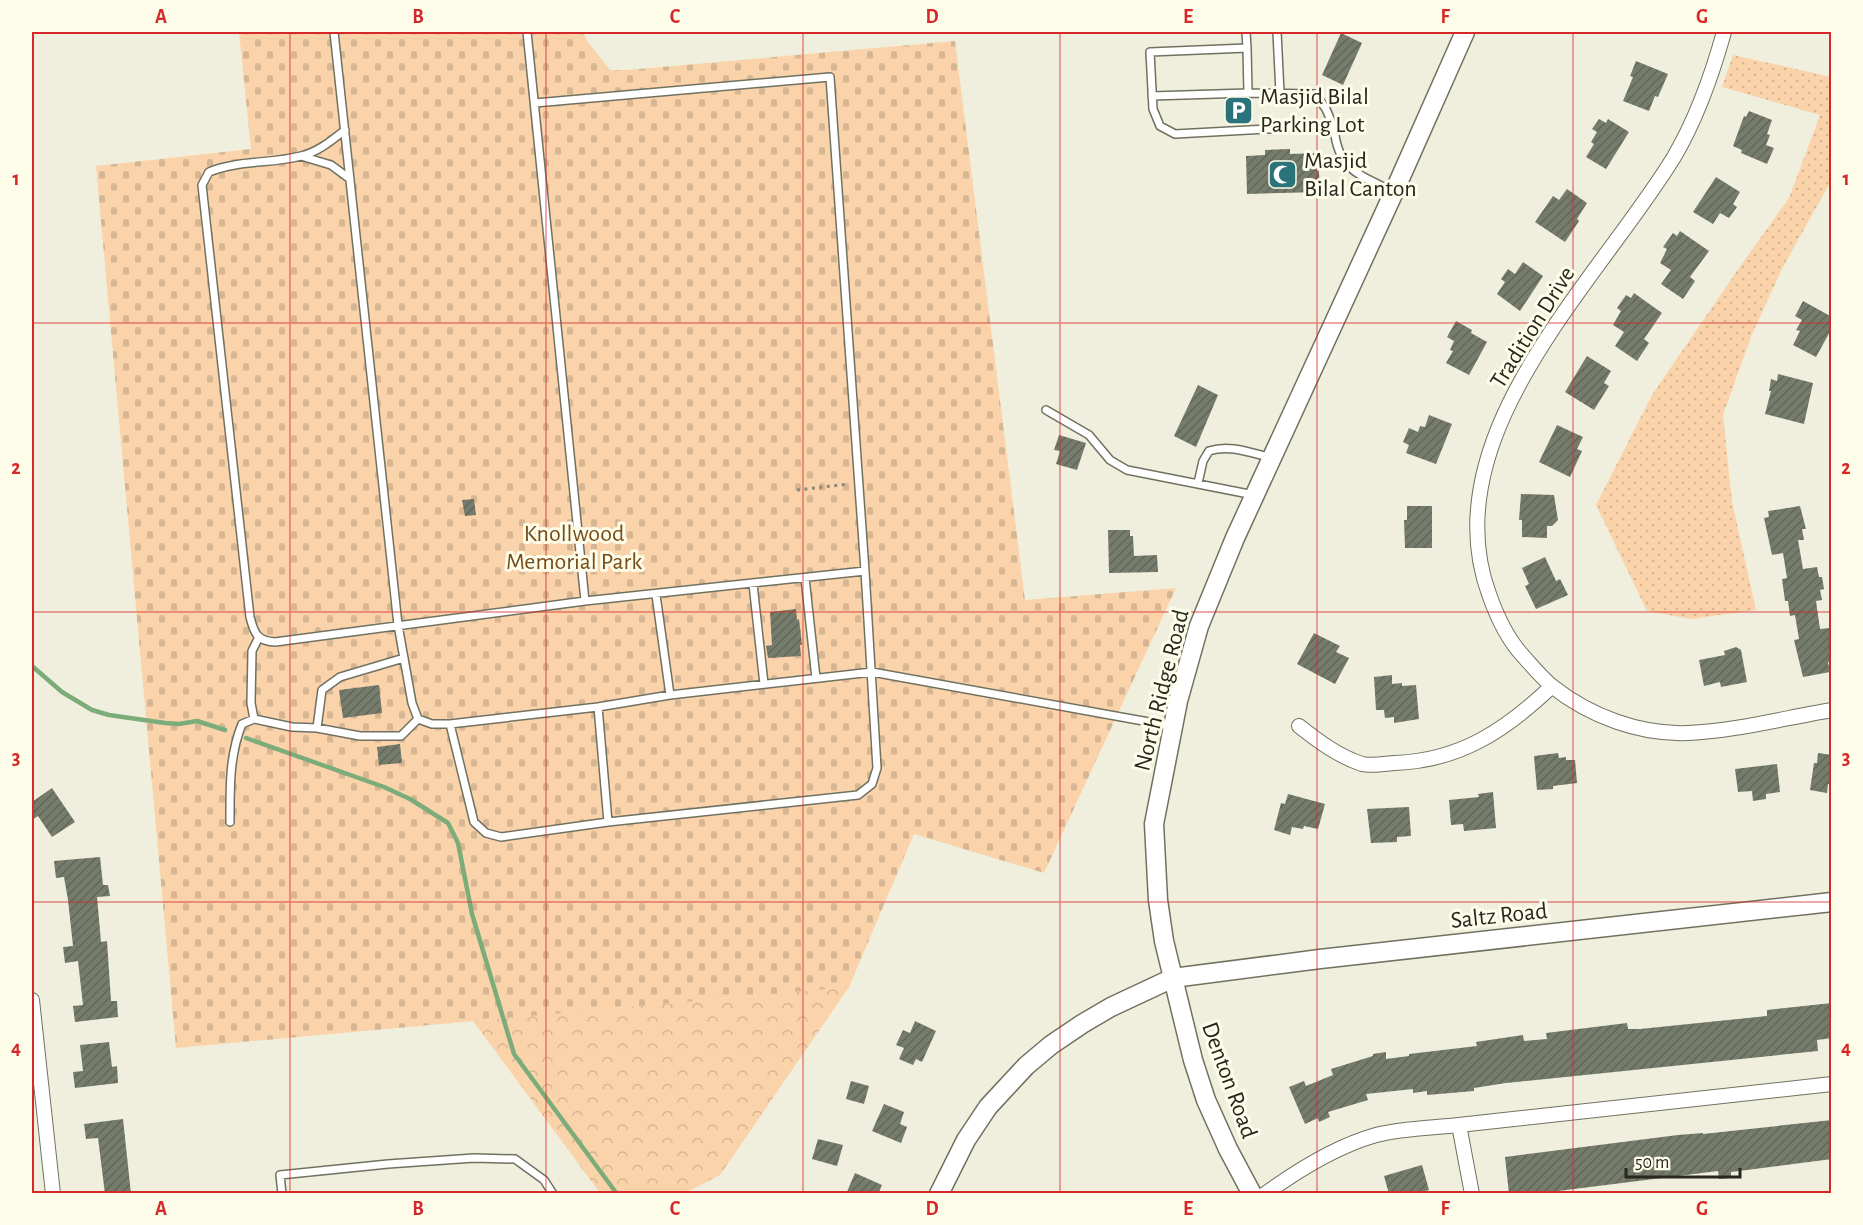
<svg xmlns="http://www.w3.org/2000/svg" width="1863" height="1225" viewBox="0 0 1863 1225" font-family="'Alegreya Sans',sans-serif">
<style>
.grass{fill:url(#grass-dots)}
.forest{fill:url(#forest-crowns)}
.cemetery{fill:url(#cemetery-stones)}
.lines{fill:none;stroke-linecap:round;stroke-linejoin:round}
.stream{stroke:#7cac7a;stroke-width:4.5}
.building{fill:url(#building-hatch)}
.lane-casing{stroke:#717161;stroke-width:10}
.street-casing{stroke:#717161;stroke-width:16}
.secondary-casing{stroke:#717161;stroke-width:21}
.path{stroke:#89897d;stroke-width:3;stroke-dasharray:3 4.5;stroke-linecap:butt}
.lane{stroke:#fff;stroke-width:7}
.street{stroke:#fff;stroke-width:14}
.secondary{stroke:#fff;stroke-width:18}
.grid{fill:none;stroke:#d62828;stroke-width:1.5;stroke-opacity:0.55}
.labels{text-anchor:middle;stroke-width:6;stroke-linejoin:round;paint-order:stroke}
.poi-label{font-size:24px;fill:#272720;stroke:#fdfdea;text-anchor:start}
.street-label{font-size:24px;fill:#272720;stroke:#fdfdea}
.park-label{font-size:24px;fill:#774c18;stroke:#fdfdea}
.neatline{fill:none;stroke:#d62828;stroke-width:2}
.grid-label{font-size:20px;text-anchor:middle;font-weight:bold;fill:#d62828}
</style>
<defs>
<pattern id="grass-dots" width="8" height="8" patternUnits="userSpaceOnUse" patternTransform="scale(1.5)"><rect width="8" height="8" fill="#fad3ab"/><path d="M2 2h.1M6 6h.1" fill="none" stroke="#d6b593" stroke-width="1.8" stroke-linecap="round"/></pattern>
<pattern id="forest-crowns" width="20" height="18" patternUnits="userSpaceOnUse" patternTransform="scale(1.5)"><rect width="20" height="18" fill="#fad3ab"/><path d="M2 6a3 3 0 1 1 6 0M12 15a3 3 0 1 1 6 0" fill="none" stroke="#d6b593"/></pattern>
<pattern id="cemetery-stones" width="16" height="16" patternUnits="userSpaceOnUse" patternTransform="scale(1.5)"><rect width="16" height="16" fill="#fad3ab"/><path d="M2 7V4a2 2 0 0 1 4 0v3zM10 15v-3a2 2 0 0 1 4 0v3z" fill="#d6b593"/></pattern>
<pattern id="building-hatch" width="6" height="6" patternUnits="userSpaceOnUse" patternTransform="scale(1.5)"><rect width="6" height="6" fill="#767c6c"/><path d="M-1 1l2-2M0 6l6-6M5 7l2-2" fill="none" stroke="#616658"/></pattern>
</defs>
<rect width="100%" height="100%" fill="#f0efdd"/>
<path class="grass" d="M1733,55L1831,77V181L1783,267L1752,334L1723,415L1732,502L1756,610L1691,619L1647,611L1596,505L1652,395L1739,268L1789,198L1820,115L1722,87Z"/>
<path class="forest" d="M849,987L720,1175L685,1193H600L473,1021Z"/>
<path class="cemetery" d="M239,32H583L587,41L610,70H628L955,41L1025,600L1176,588L1044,873L914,834L849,987L176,1048L96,166L251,149Z"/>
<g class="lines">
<path class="stream" d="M32,666L62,692L92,710L109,715L165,723L179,724L197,721L225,730
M246,738L384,787L410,799L448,823L458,843L472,914L514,1054L617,1194"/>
</g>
<path class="building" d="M1341,33L1362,43L1343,85L1322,75Z
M1636,61L1668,74L1658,97L1655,96L1649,111L1623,101L1633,77L1630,76Z
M1749,111L1772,120L1767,134L1770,135L1766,145L1774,148L1767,164L1741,153L1742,150L1733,146L1744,116L1746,117Z
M1599,119L1606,123L1608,119L1629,132L1606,169L1586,157L1594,144L1591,142L1597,132L1592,129Z
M1290,149V154L1318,153L1320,192L1247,194L1246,156L1265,155V150Z
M1716,177L1740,192L1733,204L1737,207L1729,218L1720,213L1713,224L1693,212Z
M1567,189L1587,203L1577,219L1579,221L1565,242L1535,222L1553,196L1559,200Z
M1680,231L1709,251L1690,277L1695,281L1683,299L1661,284L1671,270L1660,263L1667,249L1663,247L1673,233L1677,236Z
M1523,262L1543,276L1520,311L1497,294L1505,282L1501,279L1508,269L1515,274Z
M1634,293L1662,313L1644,339L1649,343L1637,361L1615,346L1624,332L1613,325L1621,311L1617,308L1626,295L1631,298Z
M1803,301L1832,317V328L1816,357L1793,345L1800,331L1796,330L1802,320L1795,316Z
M1456,321L1472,330L1471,333L1487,342L1469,375L1446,363L1453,351L1450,350L1454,341L1447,337Z
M1587,356L1611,371L1604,383L1609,386L1594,410L1565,392Z
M1778,374L1813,383L1804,424L1765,414L1771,391H1769L1771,379L1777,381Z
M1198,385L1218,395L1196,447L1174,436Z
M1429,415L1452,424L1436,464L1406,453L1409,445L1403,442L1409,428L1418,432L1420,426L1425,427Z
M1557,425L1583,437L1577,449L1582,451L1570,477L1539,462Z
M1059,435L1086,443L1077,470L1056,464L1060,451L1054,450Z
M1521,494L1554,495L1558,520L1552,526H1547V538L1522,537V520H1519Z
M474,499L476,515L465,516L462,500Z
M1407,506H1432V548H1405L1404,520H1407Z
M1800,506L1806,529H1802L1804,540H1798L1803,569L1817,567L1819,577H1822L1824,589L1820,590L1822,600L1816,601L1820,629L1830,628L1832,638V662H1828L1830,672L1803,677L1794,640L1799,639L1795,615L1790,616L1788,601H1785L1782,579L1787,578L1783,553L1772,555L1764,518L1769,517L1768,511Z
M1108,530H1130V536H1133L1134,556L1157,555L1158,572L1109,573Z
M1545,557L1556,581L1560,579L1568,595L1536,609L1525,586L1529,584L1522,568Z
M796,609L797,620L799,619L802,645H800L801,656L768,658L766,646L772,645L770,612Z
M1314,633L1340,646L1336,652L1349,658L1335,684L1297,664Z
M1736,647L1741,650L1747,682L1721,687L1720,682L1704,686L1699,660L1725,655L1724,651Z
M1392,675V684L1402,683V686L1416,685L1419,719L1394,723V717L1385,718L1384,710H1376L1374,677Z
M379,685L382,713L343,718L339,690Z
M400,744L402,763L379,765L377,747Z
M1558,753L1559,758L1566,757V760H1575L1577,783L1553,786V789L1537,790L1534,756Z
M1818,753L1832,755V785L1828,784L1827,793L1810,790L1814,763H1817Z
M1777,764L1780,792L1766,794V799L1753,801L1752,791L1738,792L1735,769Z
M52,788L75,822L52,837L38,816L32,820V802Z
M1493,792L1496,828L1464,831L1463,824L1451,825L1449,800L1479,797L1478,794Z
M1288,794L1325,804L1318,829L1304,826L1303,829L1292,827L1290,835L1274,830L1281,803L1285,804Z
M1409,807L1411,836L1397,837V842L1371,843L1367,809Z
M100,857L103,885H108L110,896L97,897L101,942L107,941L111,1001H117L118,1017L75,1022L73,1006L83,1005L78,961L65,963L63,947L73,946L68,900L64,877L56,878L54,861Z
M1832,1003V1038L1817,1040L1818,1051L1506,1083L1474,1088V1091L1427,1095V1091L1413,1093V1089L1366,1094L1368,1100L1328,1112L1330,1117L1319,1122L1318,1118L1305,1124L1289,1087L1304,1081L1306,1086L1333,1075L1331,1069L1373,1056V1054L1386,1052V1059L1409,1056V1054L1477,1046L1476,1042L1523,1035L1524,1041L1547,1039L1546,1033L1627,1023L1628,1029H1640L1767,1016V1010Z
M915,1021L936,1031L922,1062L916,1059L913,1065L899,1059L904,1048L896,1045L903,1030L910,1033Z
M109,1042L112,1067L117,1066L118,1083L75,1088L73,1072L83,1071L80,1045Z
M851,1081L869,1086L864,1104L846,1099Z
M884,1104L904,1112L900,1124L907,1127L901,1143L872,1131Z
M123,1119L131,1194H105L98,1138L86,1139L84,1124Z
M1832,1120V1159L1731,1172V1178L1719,1179L1718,1171L1534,1194H1509L1505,1157L1678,1135L1703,1133V1134Z
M818,1139L843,1145L837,1166L812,1159Z
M1422,1165L1429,1190L1415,1194H1389L1384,1176Z
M855,1173L882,1185L878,1194H846Z"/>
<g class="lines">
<defs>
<path id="lane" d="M334,32L398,625L412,703L418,719L432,724H450L598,707L670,695L872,672L1171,726
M527,32L585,601
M1246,32L1247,48
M1277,32L1280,93
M1152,96L1248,93
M535,103L830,77L865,571
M1334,128L1326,109L1315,94L1248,93L1247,48L1150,52L1153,109L1160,126L1175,134L1287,128H1334C1338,170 1358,174 1392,191
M345,130C331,141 318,152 301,156C270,164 238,160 209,172L202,185L250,617C254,633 257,641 275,642L585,601L865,571L877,768L872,784L858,795L608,822L501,837L486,833L474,822L450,724
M301,156L331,165L350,179
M1046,410L1089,435L1110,460L1127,470L1254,495
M1198,483L1203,461L1209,451C1230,444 1251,453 1272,458
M805,578L816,678
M753,584L764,684
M656,595L670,695
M598,707L608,822
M254,719L292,727L317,728L360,736H401L418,719
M317,728L322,690L340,677L404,658
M230,822C230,789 229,756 242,724L254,719L251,703L252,651L259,637
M282,1194L280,1175L388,1164L474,1158L515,1159L544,1180L553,1194"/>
<path id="street" d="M1724,32C1712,75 1697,118 1674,157C1599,280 1431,436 1489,594C1497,617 1507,639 1524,657C1533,667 1542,678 1553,687C1590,716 1640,735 1688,733C1736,731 1784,718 1832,710
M1299,726C1318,741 1338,756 1362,764C1371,766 1384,764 1394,763C1460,761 1506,730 1552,686
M32,1000L53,1194
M1459,1125L1832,1084
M1265,1194C1298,1170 1337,1146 1376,1135C1403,1128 1432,1128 1459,1125L1472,1194"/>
<path id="secondary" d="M939,1194L966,1140L988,1107L1026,1066L1051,1045L1082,1024L1111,1007L1173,978L1320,959L1832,902
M1252,1194L1228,1149L1206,1100L1193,1060L1164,941L1158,900L1154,824L1178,701L1199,626L1235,538L1394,192L1465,32"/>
</defs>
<use href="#lane" class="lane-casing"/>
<use href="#street" class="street-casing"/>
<use href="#secondary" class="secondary-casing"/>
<path class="path" d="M797,490L849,484"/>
<use href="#lane" class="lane"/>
<use href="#street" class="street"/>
<use href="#secondary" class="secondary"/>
</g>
<path class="grid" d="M290,32V1194M546,32V1194M803,32V1194M1060,32V1194M1317,32V1194M1573,32V1194M32,323H1832M32,612H1832M32,902H1832"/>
<defs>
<symbol id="parking-square" viewBox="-11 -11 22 22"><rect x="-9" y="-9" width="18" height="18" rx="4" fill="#2a737a" stroke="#fdfdea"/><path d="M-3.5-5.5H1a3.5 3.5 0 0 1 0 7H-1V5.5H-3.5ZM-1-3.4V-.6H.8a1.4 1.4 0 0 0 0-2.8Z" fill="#fff"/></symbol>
<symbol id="mosque-square" viewBox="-11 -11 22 22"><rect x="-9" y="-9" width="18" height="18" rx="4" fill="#2a737a" stroke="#fdfdea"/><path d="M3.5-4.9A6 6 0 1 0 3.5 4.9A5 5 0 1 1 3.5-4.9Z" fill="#fff"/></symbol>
</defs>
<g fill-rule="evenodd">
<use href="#parking-square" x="1222" y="94" width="33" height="33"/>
<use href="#mosque-square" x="1266" y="158" width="33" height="33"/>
</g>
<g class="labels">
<g class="poi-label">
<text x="1260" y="104">Masjid Bilal<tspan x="1260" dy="28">Parking Lot</tspan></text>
<text x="1304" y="168">Masjid<tspan x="1304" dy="28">Bilal Canton</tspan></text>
</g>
<g class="street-label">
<text transform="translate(1532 327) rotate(-58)" y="8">Tradition Drive</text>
<text transform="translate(1161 690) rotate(-76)" y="8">North Ridge Road</text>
<text transform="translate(1499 915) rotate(-6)" y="8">Saltz Road</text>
<text transform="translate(1230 1080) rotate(70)" y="8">Denton Road</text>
</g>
<g class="park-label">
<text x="574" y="541">Knollwood<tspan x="574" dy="28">Memorial Park</tspan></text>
</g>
</g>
<rect width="1863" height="1225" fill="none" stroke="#fdfdea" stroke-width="66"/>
<path d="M1626 1168v9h114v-9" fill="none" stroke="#272720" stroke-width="3"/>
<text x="1635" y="1168" font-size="18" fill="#272720" stroke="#fdfdea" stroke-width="4.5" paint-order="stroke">50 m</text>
<rect x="33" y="33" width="1797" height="1159" class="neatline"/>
<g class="grid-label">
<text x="161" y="23">A</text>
<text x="418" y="23">B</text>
<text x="675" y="23">C</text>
<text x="932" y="23">D</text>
<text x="1188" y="23">E</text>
<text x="1445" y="23">F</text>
<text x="1702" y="23">G</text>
<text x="16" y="185">1</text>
<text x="1846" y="185">1</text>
<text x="16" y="474">2</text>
<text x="1846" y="474">2</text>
<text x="16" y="764">3</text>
<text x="1846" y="764">3</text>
<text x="16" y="1054">4</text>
<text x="1846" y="1054">4</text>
<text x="161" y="1215">A</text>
<text x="418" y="1215">B</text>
<text x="675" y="1215">C</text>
<text x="932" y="1215">D</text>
<text x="1188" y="1215">E</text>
<text x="1445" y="1215">F</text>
<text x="1702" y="1215">G</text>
</g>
</svg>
